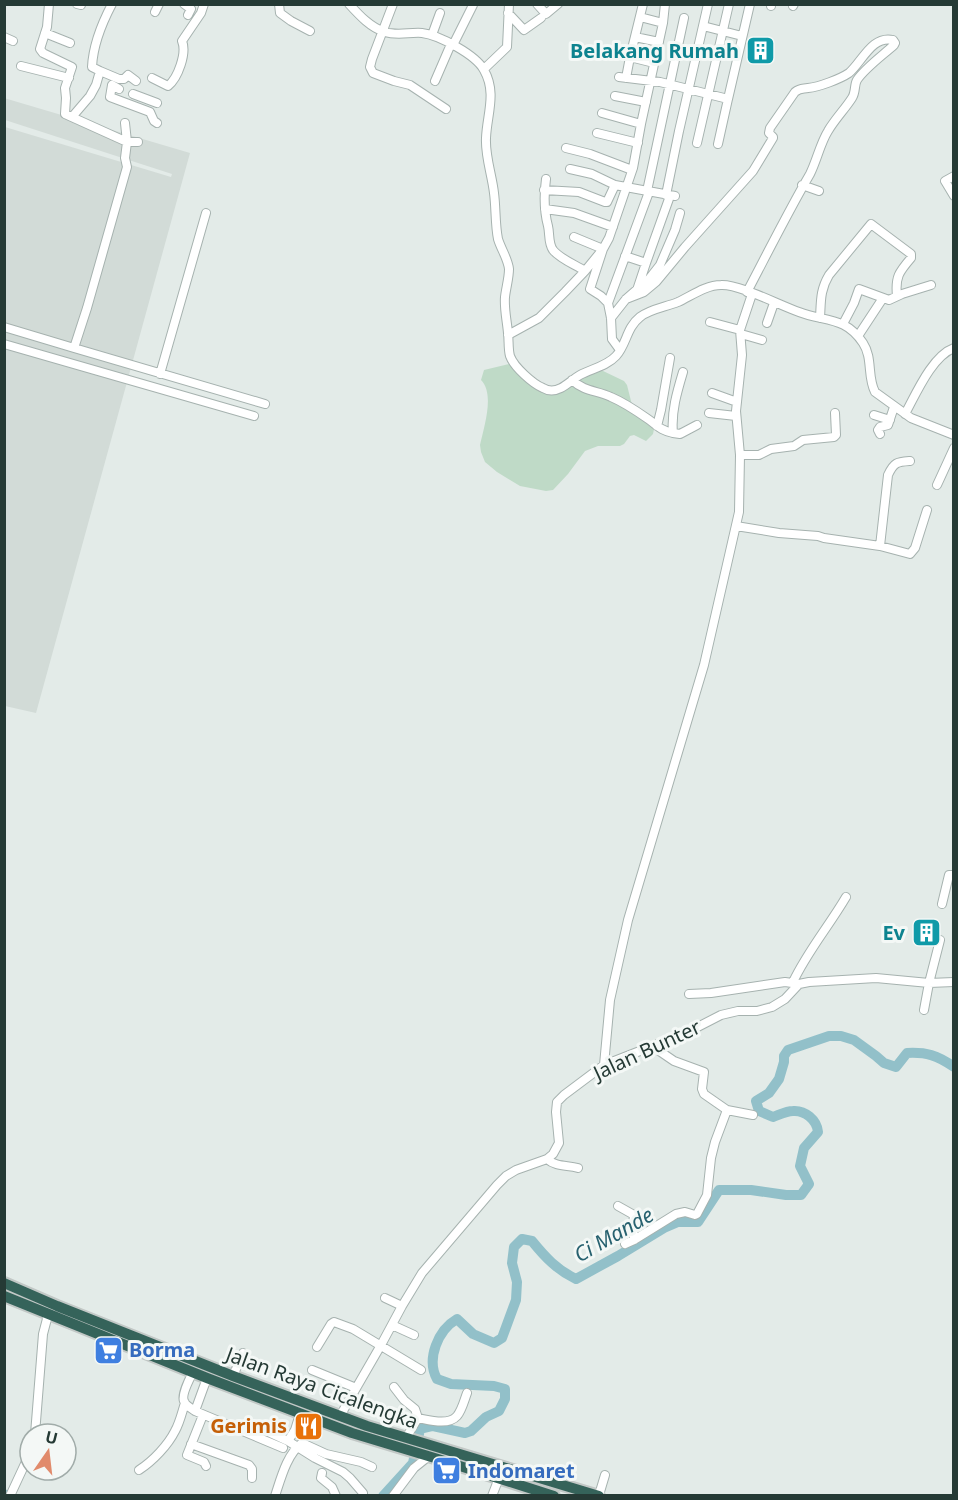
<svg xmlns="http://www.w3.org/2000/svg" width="958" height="1500" viewBox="0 0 958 1500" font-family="'Noto Sans',sans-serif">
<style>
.built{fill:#d2dbd7}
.green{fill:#bfdac7}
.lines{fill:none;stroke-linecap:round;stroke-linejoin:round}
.river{stroke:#92c0c9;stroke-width:10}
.minor-casing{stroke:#a6b2af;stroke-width:10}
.highway-casing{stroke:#c2c8c6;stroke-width:14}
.minor{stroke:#fff;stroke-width:8}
.highway{stroke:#35635a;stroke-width:10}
.labels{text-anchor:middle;stroke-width:6;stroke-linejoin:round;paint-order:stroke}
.culture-label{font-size:20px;font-weight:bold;fill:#0d838f;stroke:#f4f8f6;text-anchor:end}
.street-label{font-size:20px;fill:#253a35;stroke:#f4f8f6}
.shop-label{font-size:20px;font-weight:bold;fill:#366cbe;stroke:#f4f8f6;text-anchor:start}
.food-label{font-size:20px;font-weight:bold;fill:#c56008;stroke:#f4f8f6;text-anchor:end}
.water-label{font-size:21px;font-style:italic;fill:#27616f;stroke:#f4f8f6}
</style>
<rect width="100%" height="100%" fill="#e3ebe8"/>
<path class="built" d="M4,98L190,153L36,713L5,706V127L171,177L172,174L5,120Z"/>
<path class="green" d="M509,364C519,375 530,389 545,392L601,370L624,381L627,385L633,409L638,416L654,429L653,434L646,441L634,435L630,436L624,444L620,446H598L585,451L568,474L553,490L546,491L520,486L497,472L485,462L481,452L480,445C484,427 495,394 481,380L484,370Z"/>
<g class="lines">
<path class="river" d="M4,1494L5,1496
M383,1496L413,1463L420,1429L433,1426L465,1433L471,1431L486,1417L499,1411L505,1399V1389L494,1386L451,1384L437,1379C426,1359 438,1330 457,1319L473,1334L494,1343L502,1338L516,1300L517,1282L512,1263L514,1247L522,1239L532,1241C545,1257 557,1270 576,1279L618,1256L664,1228L678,1222H698L719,1190H751L786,1195H801L809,1184L800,1166L804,1148L818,1132C817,1120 805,1110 793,1111C786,1111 779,1115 773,1117L759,1111L756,1101L769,1093L779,1079L784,1062V1056L788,1050L829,1036H841L854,1040L876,1056L884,1063L896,1067L907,1053C926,1052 937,1055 954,1067"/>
<defs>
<path id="minor" d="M49,4L47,27L40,49L43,53L72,67L65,88L66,98L65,114L127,142H138
M77,4L81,5
M184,4L191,9L188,15
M279,4L280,13L291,21L310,31
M349,4C359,15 371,28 385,32C397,36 410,32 422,33C439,35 476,55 484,70C497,93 487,114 486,138C485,156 492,175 494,193C496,208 495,224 498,239C501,249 508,259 509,269C509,278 506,288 505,297C504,309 507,321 508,333C509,340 508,349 510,356C514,367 533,384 543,388C548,391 555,391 561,388C567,385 573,379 580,375C591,369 607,366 616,356C627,344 626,328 640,317C650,309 666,307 678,302C691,296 706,285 721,285C739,284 779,305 799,312C825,322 845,316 863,343C873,358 867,377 875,392L911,418L954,435
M393,4L372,59L370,67L373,73L394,81L410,85L446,109
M537,4L546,14L558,4
M771,6V4
M793,6L794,4
M155,12L159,4
M508,13L524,30L541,18
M640,17L663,23
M703,26L742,36
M45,33L70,43
M432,35L440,13
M4,37L13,41
M635,37L659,42
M453,45L473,5
M630,57L654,63
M21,66L69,78
M484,69L507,47L509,4
M100,71L119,79H124L128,75L136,81
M619,77L660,82L728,99L718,144
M152,78L168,86C178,78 187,53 182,41L201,13L204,4
M626,78L630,57L643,4
M435,81L451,44
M119,89L112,85L110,97L150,112L154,121L157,123
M133,94L157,103
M615,96L646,102
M728,99L750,4
M602,113L641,124
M72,117L90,96L96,85L100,71L92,67C93,45 102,23 112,4
M597,133L638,143
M697,143L729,4
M566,148L590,154L632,170
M570,169L592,174L615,185L675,196
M954,176L945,181L954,196
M546,179C544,194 544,211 548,226C550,234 548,243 553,250C560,259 576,265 585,271
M802,185L819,191
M544,190L579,192L605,202H607L615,185
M647,191L684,18
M666,195L679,131L708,4
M545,209L574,213L613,227
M574,237L603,249L590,289L601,296L608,303L611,318L612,339L620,350
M625,256L646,263L670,196
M637,290L646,263
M626,299L644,292L656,282L685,247L753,171L773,138V137L769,133L770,128L795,92C800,88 802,89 808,88C819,87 840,79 849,73C862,62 872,35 893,40L895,43L894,45C883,55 865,68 857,80C854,85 856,92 852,98C845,109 835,119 828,131C820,144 817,160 810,174C788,212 768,252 747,292
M608,303L649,192
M611,318L626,299L649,279L660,265L675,230L680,213
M820,318C821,301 820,290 829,275L871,224L911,254V258C899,272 895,277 897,296
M710,322L740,330
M767,323L774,303
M843,324L854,303L859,289L889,300L902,294L931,285
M4,327L74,348L87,308L127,167L125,158L127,142L125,123
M741,334L762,340
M508,335L539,318L565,292L585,271L603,249L609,238L633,168L641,124L663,23L665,4
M858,336L883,298
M4,344L254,416
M74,348L265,404
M683,372C677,392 671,412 673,433L680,434L697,425
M160,374L206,213
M572,380C585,392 596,390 611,397C623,402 638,412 648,419C658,426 660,430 673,433
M712,393L737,402
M709,413L736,416
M905,414C916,394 932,356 954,348
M874,415L890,420
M657,426L661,410L670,358
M880,434L878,430L880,427L888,425L893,410L895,407
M740,455H759L771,449L794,446L803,440L834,437L836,435L835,413
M937,485L954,448
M736,526L779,533L818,536L824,538L880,546L910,554L915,548L927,510
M880,546L888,475C894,462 897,462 910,461
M942,904L949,875H954
M793,982C807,952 829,926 846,897
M689,994L711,993L785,982L799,984
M924,1010L929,983L940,940
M652,1046L674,1061L704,1072L702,1089L704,1094L727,1110L753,1115
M604,1065L610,1000L628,920L704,665L739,512L740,455L736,411L742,355L740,330L752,294
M547,1159C556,1167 567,1165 578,1168
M618,1206L634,1215L633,1225L634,1240
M625,1244L634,1240L676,1214L685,1212L695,1215L697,1214L707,1195L711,1158L715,1142L727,1110
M385,1298L402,1306
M392,1325L414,1335
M317,1347L331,1324L334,1322L353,1329L421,1370
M312,1370L356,1388
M193,1372C190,1378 181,1395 184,1401C185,1405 192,1409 195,1411L283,1448
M233,1376L243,1353
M394,1387L404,1400L415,1409L418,1418C429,1420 448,1426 457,1416C462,1410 464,1401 467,1393
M195,1411L207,1378
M203,1415L187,1455L204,1462L206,1466
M340,1416L381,1345L402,1306L422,1273L497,1185L506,1176L516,1170L547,1159L553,1154L559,1143L556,1112L557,1102L564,1095L604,1065L686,1033L721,1015L738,1011H757L772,1007L785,999L799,984L809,982L876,978L929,983L954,982
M264,1430L288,1441L315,1458L343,1472L350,1478L363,1493L362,1496
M35,1434L43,1334L48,1315
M406,1438L418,1418
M288,1441L295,1430L300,1414
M191,1444L249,1465L252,1469V1478
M139,1470C153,1461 168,1445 175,1431C180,1422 182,1412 185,1403
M322,1473L321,1478L332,1487L336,1496
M599,1495L605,1475
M10,1496L30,1453
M275,1496C281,1478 287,1454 302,1443L326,1454L361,1462L372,1467
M393,1496L414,1468L429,1456
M492,1496L499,1478"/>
<path id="highway" d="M4,1283L57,1306L233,1376L367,1426L599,1496
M4,1296L207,1378L352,1433L438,1459L554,1496"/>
</defs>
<use href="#minor" class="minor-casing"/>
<use href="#highway" class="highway-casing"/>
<use href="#minor" class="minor"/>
<use href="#highway" class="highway"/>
</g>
<defs>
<symbol id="building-square" viewBox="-11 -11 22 22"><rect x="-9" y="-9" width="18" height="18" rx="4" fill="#0f9aa8" stroke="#f4f8f6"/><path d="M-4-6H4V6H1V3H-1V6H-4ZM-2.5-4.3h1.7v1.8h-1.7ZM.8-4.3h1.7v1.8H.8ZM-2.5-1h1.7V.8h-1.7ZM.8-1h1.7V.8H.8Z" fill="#fff"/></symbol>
<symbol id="supermarket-square" viewBox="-11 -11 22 22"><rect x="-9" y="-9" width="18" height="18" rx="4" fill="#3f7fe0" stroke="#f4f8f6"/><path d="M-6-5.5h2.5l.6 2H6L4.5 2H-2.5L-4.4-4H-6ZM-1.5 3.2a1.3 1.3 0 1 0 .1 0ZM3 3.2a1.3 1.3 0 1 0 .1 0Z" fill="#fff"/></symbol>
<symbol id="restaurant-square" viewBox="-11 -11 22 22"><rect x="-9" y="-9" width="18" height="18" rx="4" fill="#e8710a" stroke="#f4f8f6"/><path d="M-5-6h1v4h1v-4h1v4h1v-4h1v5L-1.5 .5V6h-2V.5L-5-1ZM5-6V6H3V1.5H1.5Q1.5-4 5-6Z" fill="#fff"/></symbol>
</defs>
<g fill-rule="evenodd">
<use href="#building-square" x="744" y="34" width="33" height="33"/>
<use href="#building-square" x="910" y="916" width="33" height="33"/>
<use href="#supermarket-square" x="92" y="1334" width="33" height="33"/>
<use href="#restaurant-square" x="292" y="1410" width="33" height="33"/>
<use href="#supermarket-square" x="430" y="1454" width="33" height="33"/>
</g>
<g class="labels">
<g class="culture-label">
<text x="739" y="58">Belakang Rumah</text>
<text x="905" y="940">Ev</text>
</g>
<g class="street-label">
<text transform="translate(647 1050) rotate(-25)" y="7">Jalan Bunter</text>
<text transform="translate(322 1388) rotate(20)" y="7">Jalan Raya Cicalengka</text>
</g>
<g class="shop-label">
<text x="129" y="1357">Borma</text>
<text x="468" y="1478">Indomaret</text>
</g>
<g class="food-label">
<text x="287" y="1433">Gerimis</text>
</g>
<g class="water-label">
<text transform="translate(614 1235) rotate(-30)" y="7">Ci Mande</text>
</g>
</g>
<rect width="958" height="1500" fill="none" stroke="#253a35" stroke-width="12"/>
<g transform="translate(48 1452) rotate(14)"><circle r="28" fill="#f4f8f6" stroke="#a1aca9" stroke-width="1.5"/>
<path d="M0-4.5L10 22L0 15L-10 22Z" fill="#e18b6c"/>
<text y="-9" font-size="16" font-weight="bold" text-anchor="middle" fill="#253a35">U</text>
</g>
</svg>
